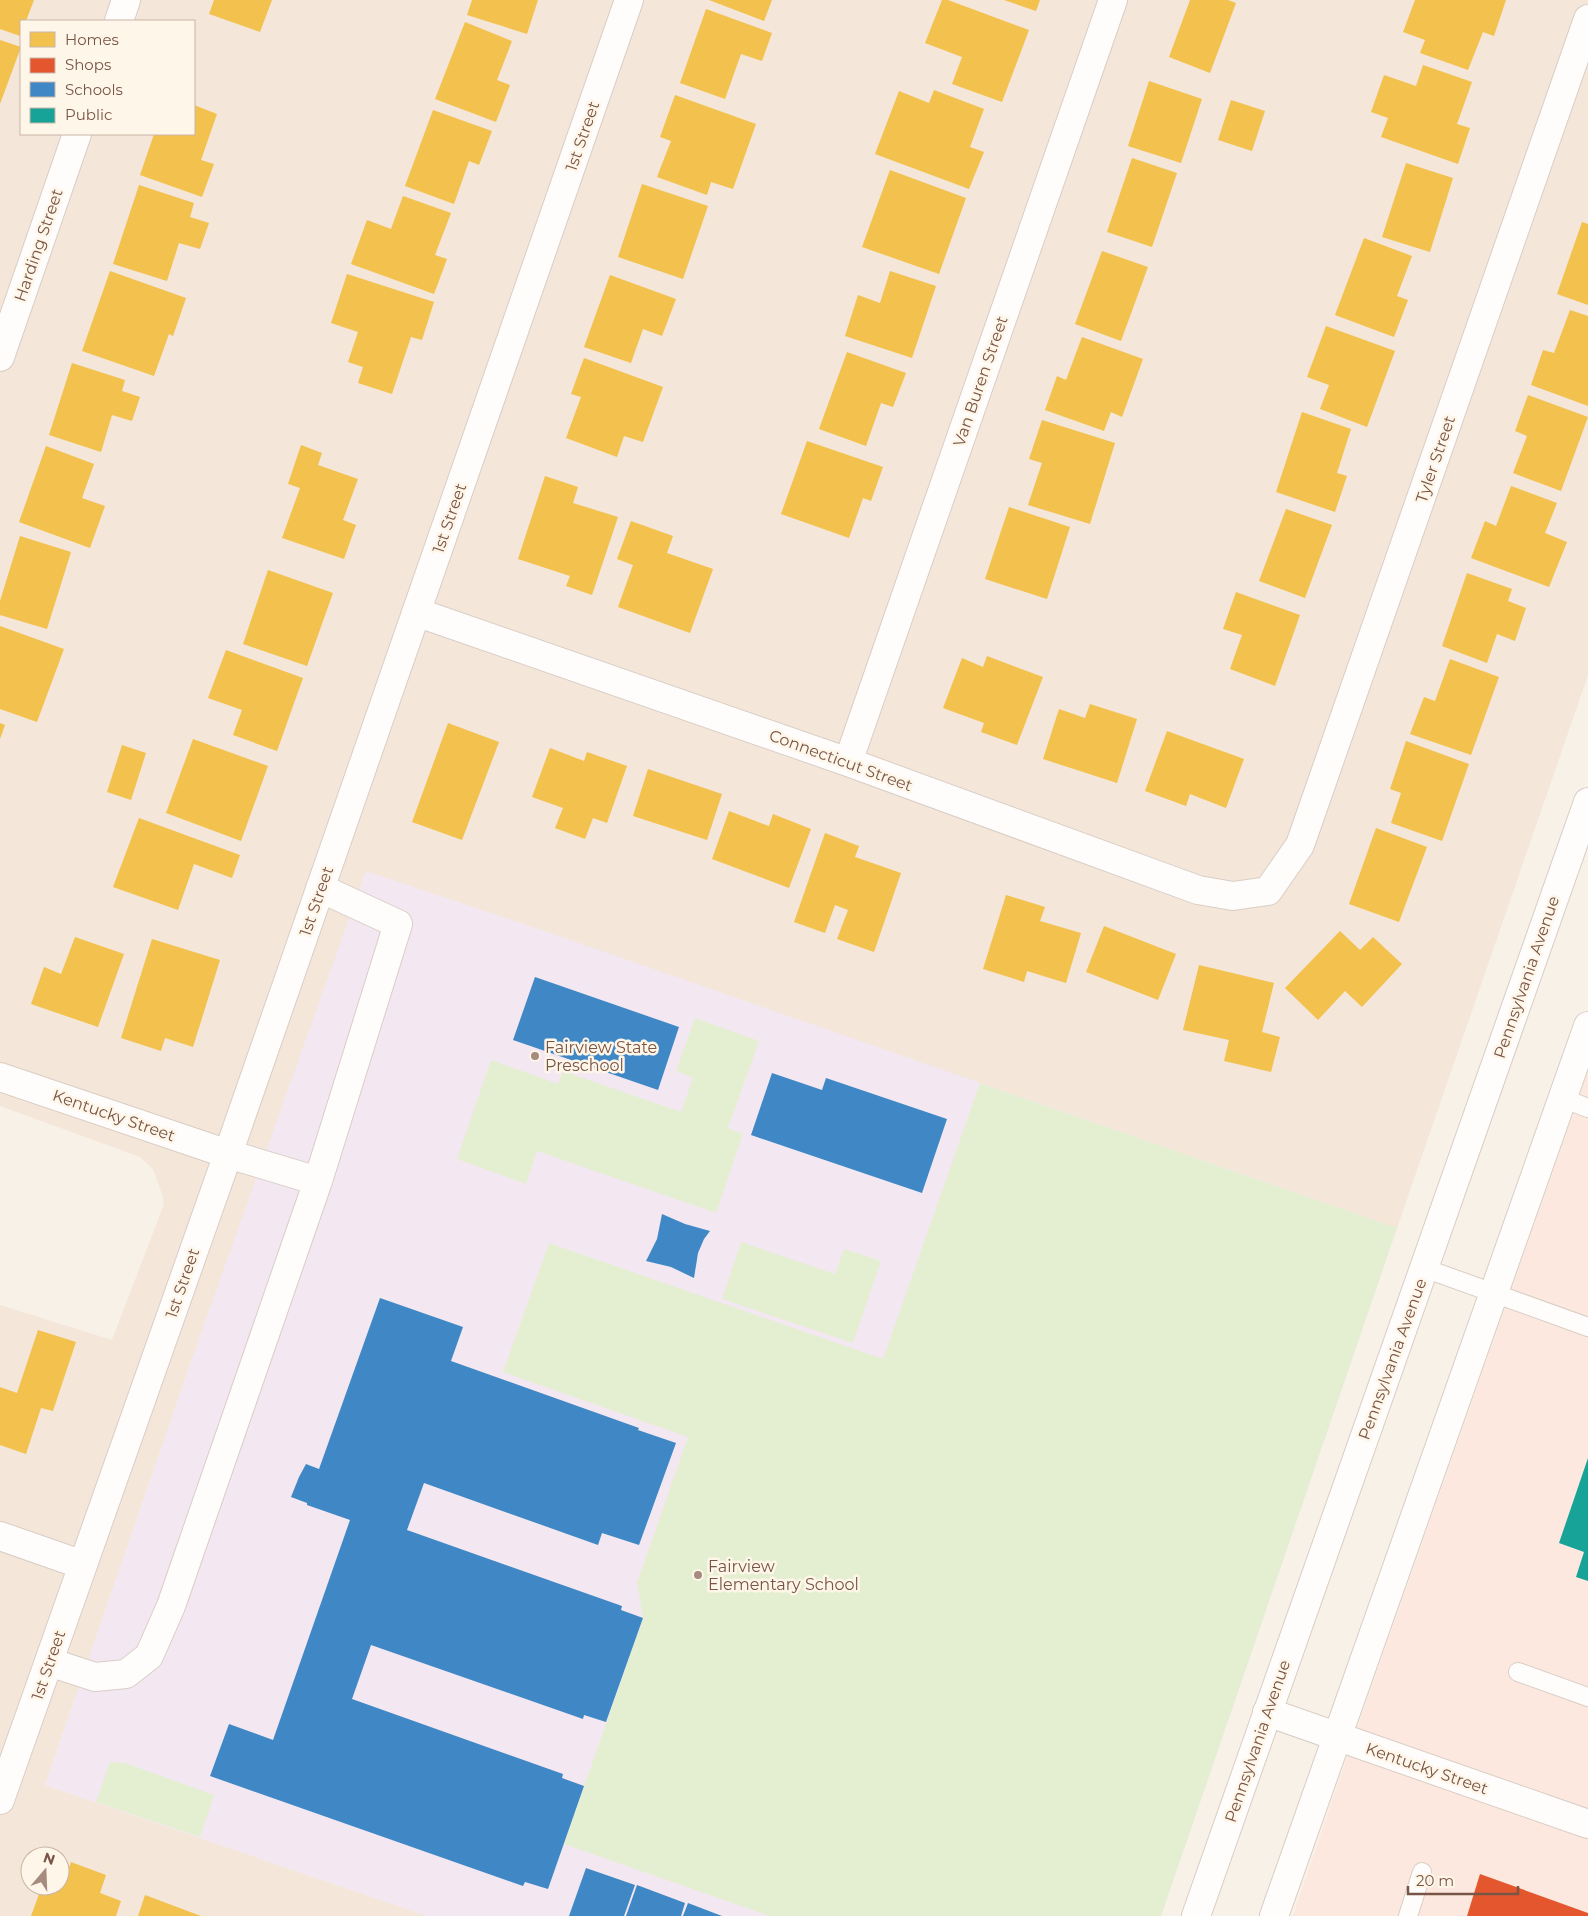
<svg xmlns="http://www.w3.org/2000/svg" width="1588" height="1916" viewBox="0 0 1588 1916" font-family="Montserrat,sans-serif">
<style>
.residential{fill:#f4e6d8;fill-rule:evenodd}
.commercial{fill:#fce8de}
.education{fill:#f3e7f2}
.green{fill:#e4efd1}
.homes{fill:#f2c14e}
.shops{fill:#e4572e}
.schools{fill:#3f88c5}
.public{fill:#17a398}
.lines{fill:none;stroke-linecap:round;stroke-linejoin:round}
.lane-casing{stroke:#d9cec6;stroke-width:20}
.street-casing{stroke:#d9cec6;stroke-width:30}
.secondary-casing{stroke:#d9cdc4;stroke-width:30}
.lane{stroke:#fefdfc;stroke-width:18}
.street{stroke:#fefdfc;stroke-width:28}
.secondary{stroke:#fefdfc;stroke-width:28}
.poi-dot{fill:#a58c7f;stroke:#fff6ea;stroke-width:2}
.labels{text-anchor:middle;stroke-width:5;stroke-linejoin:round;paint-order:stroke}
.street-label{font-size:16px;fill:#785546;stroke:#fff6ea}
.poi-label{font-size:16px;fill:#785546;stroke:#fff6ea;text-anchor:start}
</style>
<rect width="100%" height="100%" fill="#f8f1e8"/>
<path class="residential" d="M0,0H1588V675L1397,1228L960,1076L202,1330L45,1785L427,1916H0V1305L112,1340L164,1204L163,1197L153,1169L140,1157L0,1106ZM21,21H194V134H21ZM30,1856H60V1886H30Z"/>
<path class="commercial" d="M1588,1072V1916H1293L1356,1731Z"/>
<path class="education" d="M366,871L553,934L1397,1228L1161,1916H427L45,1785L202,1330Z"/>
<path class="green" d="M695,1018L759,1041L728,1128L743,1134L716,1213L537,1151L526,1184L457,1159L491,1060L558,1084L563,1071L681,1112L693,1078L676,1071Z
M980,1083L1397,1228L1161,1916H770L564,1844L643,1618L637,1583L688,1437L503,1372L549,1243L883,1359Z
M741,1242L835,1274L844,1249L881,1261L853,1343L722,1299Z
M110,1762L125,1763L214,1795L200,1837L96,1802Z"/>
<path class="homes" d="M0,0H34L26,21H21L20,36L0,29Z
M214,0H272L260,32L209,14Z
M472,0H538L527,34L467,15Z
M709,0H772L764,21Z
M942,0H948L1029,30L1002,102L952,84L962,57L925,43Z
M1004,0H1040L1036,11Z
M1190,0H1228L1236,3L1210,73L1169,57Z
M1415,0H1506L1494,36L1483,32L1468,70L1420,53L1425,40L1403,32Z
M706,9L772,33L762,61L741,54L725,99L680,83Z
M465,22L512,41L497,80L510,85L496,122L435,99Z
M0,40L21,47L0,104Z
M1423,65L1472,82L1457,124L1470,128L1458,164L1381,137L1388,118L1371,112L1384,75L1416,86Z
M1149,81L1202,99L1181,163L1128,146Z
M934,90L984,109L970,147L984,152L969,189L875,154L899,91L929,103Z
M675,95L756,124L733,189L711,182L707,195L657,177L671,141L660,137Z
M1231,100L1265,111L1252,151L1218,140Z
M194,105L217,114L201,160L214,164L202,197L140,175L154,134H194Z
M433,110L492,131L479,165L469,161L454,204L405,186Z
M1132,158L1177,173L1152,247L1107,232Z
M1406,163L1453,178L1430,252L1382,237Z
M890,170L966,198L939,274L862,247Z
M642,184L708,206L683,279L618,257Z
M139,185L194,203L190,217L209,223L200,249L179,243L167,281L113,264Z
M403,196L451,213L435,255L447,259L434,294L351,264L367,220L391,229Z
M1582,222L1588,224V305L1557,294Z
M1364,238L1412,256L1397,296L1408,300L1394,337L1335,315Z
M1102,251L1148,267L1121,341L1075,324Z
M110,271L186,298L173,336L169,334L154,376L82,351Z
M890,271L936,286L912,358L845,336L858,295L880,303Z
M347,274L434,302L422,340L411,337L392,394L358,383L363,367L348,362L358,332L331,323Z
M610,275L676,299L662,336L643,329L631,363L584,347Z
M1570,310L1588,316V406L1531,385L1543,350L1554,353Z
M1326,326L1395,351L1367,427L1320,409L1329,385L1307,377Z
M1082,337L1143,359L1122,417L1111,412L1104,431L1045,410L1057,376L1066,380Z
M847,352L906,373L893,407L881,403L866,446L819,429Z
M584,358L663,387L643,442L624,436L617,457L566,438L581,397L571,394Z
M72,363L125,380L122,391L140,397L132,421L112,415L101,452L49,435Z
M1528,395L1588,417L1561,491L1513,473L1527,436L1515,431Z
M1302,412L1351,429L1337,473L1347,476L1335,512L1276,492Z
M1042,420L1115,443L1090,524L1028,505L1042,463L1029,459Z
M807,441L883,467L871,501L863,498L849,538L781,514Z
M301,445L322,453L318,465L358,479L343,520L356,525L344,559L282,538L300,488L288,484Z
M46,446L94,464L82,498L105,506L90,548L19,522Z
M545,476L578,487L573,503L618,517L592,595L566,586L570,576L518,559Z
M1511,486L1557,503L1545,533L1567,542L1549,587L1471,558L1485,521L1496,526Z
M1009,507L1070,527L1047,599L985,579Z
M1286,509L1332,525L1305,598L1259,581Z
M631,521L673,536L667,553L713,569L690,633L618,607L633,565L617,559Z
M20,536L71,552L47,629L0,615V601Z
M268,570L333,593L307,666L243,644Z
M1467,573L1512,589L1508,601L1526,608L1515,641L1497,634L1487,663L1442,646Z
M1236,592L1300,615L1275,686L1230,669L1242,635L1223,629Z
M0,626L64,649L37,722L0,709Z
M226,650L303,678L277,751L233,735L242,710L208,698Z
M987,656L1043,677L1017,745L981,732L984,723L943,708L962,658L983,667Z
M1450,659L1499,677L1471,755L1410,734L1424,697L1435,701Z
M1090,704L1137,719L1117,783L1043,759L1059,709L1085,718Z
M0,723L5,725L0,739Z
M448,723L499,742L462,840L412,822Z
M1167,731L1244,759L1226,808L1190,794L1186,806L1145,791Z
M193,739L268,766L241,841L166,813Z
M1406,741L1469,764L1442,841L1391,823L1401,793L1390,789Z
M122,745L146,753L131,800L107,792Z
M550,748L584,761L587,752L627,766L607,823L593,818L585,839L555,828L563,808L532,797Z
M648,769L722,794L707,840L633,816Z
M729,811L769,826L773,814L811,829L789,888L712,859Z
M139,818L240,855L232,878L194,864L178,910L113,887Z
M1376,828L1427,847L1399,922L1349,904Z
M825,833L859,846L855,857L901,873L874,952L837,939L848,910L835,905L825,933L794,922Z
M1006,895L1045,907L1040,921L1081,933L1066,983L1027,971L1024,982L983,969Z
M1104,926L1176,954L1158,1000L1086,972Z
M1340,931L1360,950L1373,937L1402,964L1362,1007L1345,991L1318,1020L1285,988Z
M75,937L124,954L98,1027L31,1004L44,967L61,974Z
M152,939L220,960L193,1047L165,1038L161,1051L121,1038Z
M1199,965L1274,983L1262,1032L1280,1037L1271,1072L1224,1061L1229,1040L1183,1030Z
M38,1330L76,1342L53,1411L41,1408L26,1454L0,1445V1387L17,1393Z
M71,1862L106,1875L100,1893L121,1901L116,1916H31L42,1886L63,1885Z
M145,1895L201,1916H138Z"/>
<path class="shops" d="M1480,1874L1588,1913V1916H1467Z"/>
<path class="schools" d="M535,977L679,1027L658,1090L513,1040Z
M772,1073L822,1090L826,1078L947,1119L922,1193L751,1135Z
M662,1214L685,1224L710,1231L704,1239L698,1253L694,1278L671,1267L646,1261L657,1239Z
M380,1298L463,1327L451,1361L639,1428L638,1430L676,1443L639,1545L602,1533L598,1545L424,1483L407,1530L622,1606L621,1610L643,1618L606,1722L584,1715L583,1719L371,1645L352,1699L563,1774L562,1778L584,1786L548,1889L525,1882L523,1886L210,1776L229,1724L273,1740L350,1520L307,1505V1503L291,1497L299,1477L306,1464L319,1469Z
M586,1868L635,1885L624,1916H569Z
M637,1885L685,1903L681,1916H626Z
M688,1903L722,1916H683Z"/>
<path class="public" d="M1588,1458V1581L1576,1577L1584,1552L1559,1543Z"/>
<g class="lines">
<defs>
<path id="lane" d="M1562,1098L1588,1108
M1424,1268L1588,1327
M1518,1672L1588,1697
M1408,1916L1422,1872"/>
<path id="street" d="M119,21L126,0
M0,357L77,134
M416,612L848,762L1198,890L1233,896L1268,891L1300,845L1588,19
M848,762L1113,0
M0,1077L228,1154L318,1181L171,1606L149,1656L126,1674L95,1677L49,1662
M318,1181L398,924L320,888
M0,1536L83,1565
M1267,1712L1588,1824
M0,1800L228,1154L629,0"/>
<path id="secondary" d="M1196,1916L1588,802
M1274,1916L1588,1026"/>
</defs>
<use href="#lane" class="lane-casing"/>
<use href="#street" class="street-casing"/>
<use href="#secondary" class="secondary-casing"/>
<use href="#lane" class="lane"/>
<use href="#street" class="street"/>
<use href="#secondary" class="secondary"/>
</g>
<g class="poi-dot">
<circle cx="535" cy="1056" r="5"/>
<circle cx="698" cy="1575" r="5"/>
</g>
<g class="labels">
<g class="street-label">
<text transform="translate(582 136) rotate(-71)" y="6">1st Street</text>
<text transform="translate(38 245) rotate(-71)" y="6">Harding Street</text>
<text transform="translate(980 381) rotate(-71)" y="6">Van Buren Street</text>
<text transform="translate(1435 459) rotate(-71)" y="6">Tyler Street</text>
<text transform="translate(449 518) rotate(-71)" y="6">1st Street</text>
<text transform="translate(841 760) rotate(20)" y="6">Connecticut Street</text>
<text transform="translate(316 901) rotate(-71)" y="6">1st Street</text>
<text transform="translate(1526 977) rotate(-71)" y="6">Pennsylvania Avenue</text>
<text transform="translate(114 1115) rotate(19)" y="6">Kentucky Street</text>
<text transform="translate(182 1283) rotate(-71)" y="6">1st Street</text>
<text transform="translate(1392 1359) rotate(-70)" y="6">Pennsylvania Avenue</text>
<text transform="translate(48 1665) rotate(-71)" y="6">1st Street</text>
<text transform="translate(1257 1741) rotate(-71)" y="6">Pennsylvania Avenue</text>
<text transform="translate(1427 1768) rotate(19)" y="6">Kentucky Street</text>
</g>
<g class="poi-label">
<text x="545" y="1053">Fairview State<tspan x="545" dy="18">Preschool</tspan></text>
<text x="708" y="1572">Fairview<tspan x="708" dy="18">Elementary School</tspan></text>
</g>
</g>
<rect x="20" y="20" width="175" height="115" fill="#fff6ea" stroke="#c9b6a8"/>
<rect x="30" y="32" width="25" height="15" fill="#f2c14e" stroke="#c9b6a8"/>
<text x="65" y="45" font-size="15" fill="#785546">Homes</text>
<rect x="30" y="58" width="25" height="15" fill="#e4572e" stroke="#c9b6a8"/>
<text x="65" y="70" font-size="15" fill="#785546">Shops</text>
<rect x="30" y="82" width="25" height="15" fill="#3f88c5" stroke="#c9b6a8"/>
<text x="65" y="95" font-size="15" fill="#785546">Schools</text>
<rect x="30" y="108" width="25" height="15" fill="#17a398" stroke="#c9b6a8"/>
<text x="65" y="120" font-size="15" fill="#785546">Public</text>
<g transform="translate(45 1871) rotate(19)"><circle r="24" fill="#fff6ea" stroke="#c9b6a8"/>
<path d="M0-4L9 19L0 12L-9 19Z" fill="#a58c7f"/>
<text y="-8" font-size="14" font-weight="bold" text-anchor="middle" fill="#785546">N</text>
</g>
<path d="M1408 1886v8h110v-8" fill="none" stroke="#785546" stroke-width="2.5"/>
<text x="1416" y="1886" font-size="15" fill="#785546" stroke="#fff6ea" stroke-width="4" paint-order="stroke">20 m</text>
</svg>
